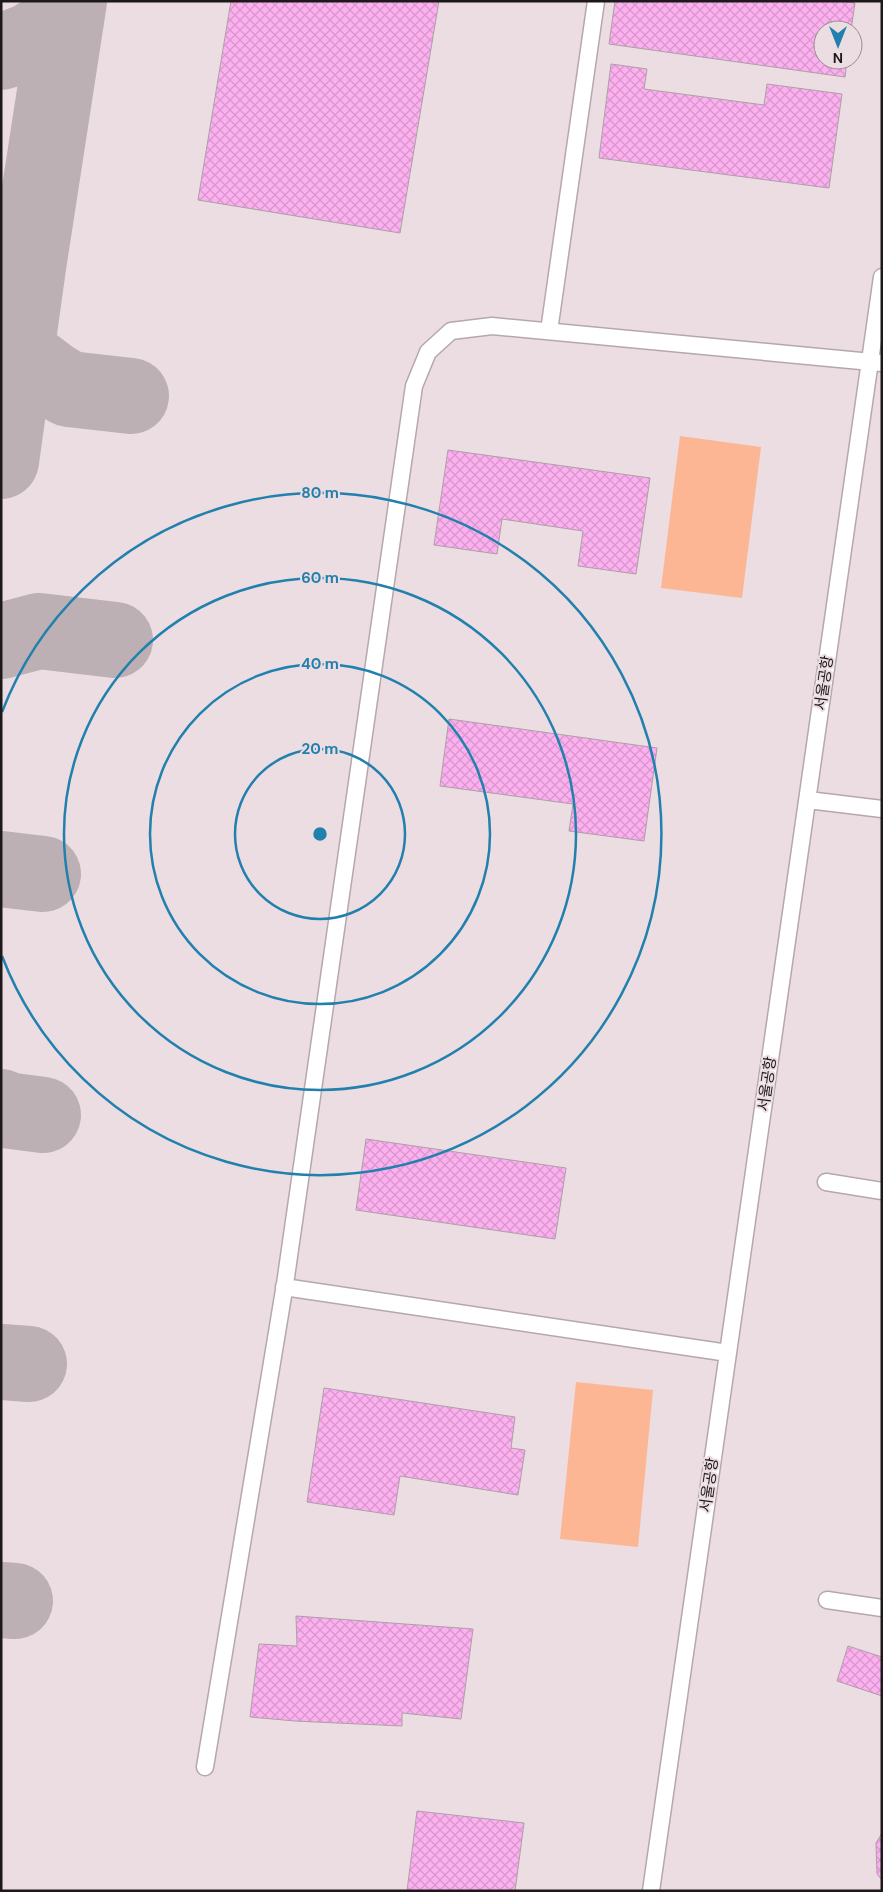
<svg xmlns="http://www.w3.org/2000/svg" width="883" height="1892" viewBox="0 0 883 1892" font-family="'DM Sans','Noto Sans KR',sans-serif">
<style>
.green{fill:#fdb693}
.lines{fill:none;stroke-linecap:round;stroke-linejoin:round}
.taxiway{stroke:#bcb0b4;stroke-width:76}
.building{fill:url(#building-cross-hatch);stroke:#aaa0a8}
.lane-casing{stroke:#b5a8ac;stroke-width:19}
.lane{stroke:#fff;stroke-width:16}
.ring{fill:none;stroke:#2180ad;stroke-width:2.5}
.labels{text-anchor:middle;stroke-width:4;stroke-linejoin:round;paint-order:stroke}
.street-label{font-size:15px;fill:#1d181a;stroke:#ebdde1}
.centre{fill:#2180ad;stroke:#ebdde1;stroke-width:2.5}
.ring-label{font-size:15px;text-anchor:middle;font-weight:bold;fill:#2180ad;stroke:#ebdde1;stroke-width:4;stroke-linejoin:round;paint-order:stroke}
</style>
<defs>
<pattern id="building-cross-hatch" width="8" height="8" patternUnits="userSpaceOnUse" patternTransform="scale(1.25)"><rect width="8" height="8" fill="#fdb0ef"/><path d="M0 0l8 8M0 8l8-8" fill="none" stroke="#d897cc"/></pattern>
</defs>
<rect width="100%" height="100%" fill="#ebdde1"/>
<path class="green" d="M680,436L761,447L742,598L661,588Z
M576,1382L653,1390L638,1547L560,1539Z"/>
<g class="lines">
<path class="taxiway" d="M1,52L30,41L53,27L68,1
M18,343L27,360L52,379L69,389L131,396
M1,461L28,267L69,1
M1,641L39,631L115,640
M1,869L43,874
M1,1107L5,1110L43,1115
M1,1362L29,1364
M1,1600L15,1601"/>
</g>
<path class="building" d="M231,1H439L400,233L198,200Z
M615,1H839L855,3L851,30H823V60H847L845,77L609,44Z
M611,64L647,69L644,89L764,105L767,84L842,94L829,188L599,158Z
M448,450L650,478L636,574L578,566L583,531L502,519L497,554L434,545Z
M449,719L657,748L644,841L569,831L573,804L440,786Z
M366,1139L566,1168L555,1239L356,1210Z
M324,1388L515,1417L511,1448L525,1450L518,1495L400,1476L394,1515L307,1502Z
M296,1616L473,1629L461,1719L402,1713V1726L295,1721L250,1717L259,1644L297,1646Z
M848,1646L882,1657V1696L837,1681Z
M417,1811L524,1823L515,1891H407Z
M882,1833V1880L877,1874L876,1843Z"/>
<g class="lines">
<defs>
<path id="lane" d="M549,331L596,1
M808,800L882,809
M826,1182L882,1191
M284,1287L728,1353
M827,1600L882,1608
M205,1767L285,1284L414,386L428,352L451,331L492,326L882,363
M651,1891L882,277"/>
</defs>
<use href="#lane" class="lane-casing"/>
<use href="#lane" class="lane"/>
</g>
<g class="ring">
<circle cx="320" cy="834" r="85"/>
<circle cx="320" cy="834" r="170"/>
<circle cx="320" cy="834" r="256"/>
<path d="M2 712A341 341 0 1 1 2 956"/>
</g>
<g class="labels">
<g class="street-label">
<text transform="translate(824 683) rotate(-82)" y="5">서울공항</text>
<text transform="translate(767 1084) rotate(-82)" y="5">서울공항</text>
<text transform="translate(709 1485) rotate(-82)" y="5">서울공항</text>
</g>
</g>
<circle cx="320" cy="834" r="8" class="centre"/>
<g class="ring-label">
<text x="320" y="498">80 m</text>
<text x="320" y="583">60 m</text>
<text x="320" y="669">40 m</text>
<text x="320" y="754">20 m</text>
</g>
<rect width="883" height="1892" fill="none" stroke="#1d181a" stroke-width="5"/>
<g transform="translate(838 45) rotate(180)"><circle r="24" fill="#ebdde1" stroke="#998e91"/>
<path d="M0-4L9 19L0 12L-9 19Z" fill="#2180ad"/>
<text y="-8" font-size="14" font-weight="bold" text-anchor="middle" fill="#1d181a">N</text>
</g>
</svg>
